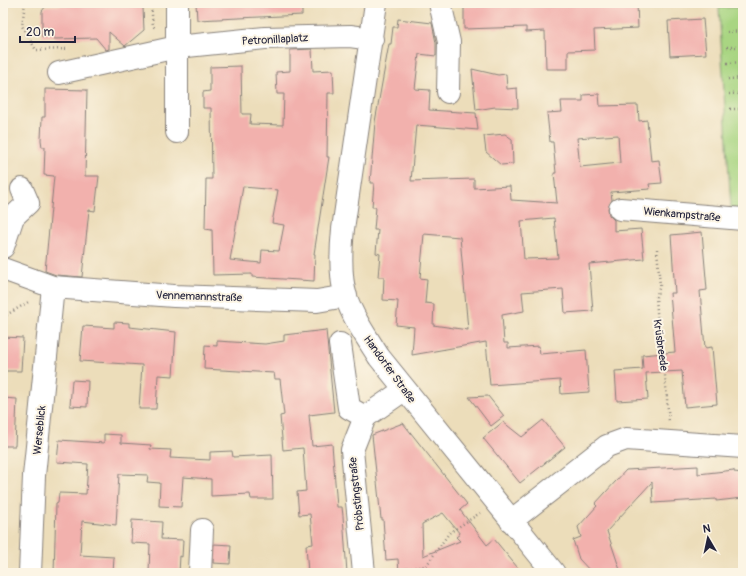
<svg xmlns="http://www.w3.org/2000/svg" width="746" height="576" viewBox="0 0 746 576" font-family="Pangolin,sans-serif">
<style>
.green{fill:#a9d582;stroke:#667c5e}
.building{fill:#f2b1ad;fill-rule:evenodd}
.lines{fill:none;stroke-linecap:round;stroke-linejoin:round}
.minor-casing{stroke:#87807a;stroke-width:24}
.path{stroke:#87807a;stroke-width:2.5;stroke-dasharray:1 3;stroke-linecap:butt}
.minor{stroke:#fff;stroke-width:22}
.labels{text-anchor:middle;stroke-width:4;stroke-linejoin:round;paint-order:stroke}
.street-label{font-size:11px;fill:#22223b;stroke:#fcf5e5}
</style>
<rect width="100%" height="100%" fill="#fcf5e5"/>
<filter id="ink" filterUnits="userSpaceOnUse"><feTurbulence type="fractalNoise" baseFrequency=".025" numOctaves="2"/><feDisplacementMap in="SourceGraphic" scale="8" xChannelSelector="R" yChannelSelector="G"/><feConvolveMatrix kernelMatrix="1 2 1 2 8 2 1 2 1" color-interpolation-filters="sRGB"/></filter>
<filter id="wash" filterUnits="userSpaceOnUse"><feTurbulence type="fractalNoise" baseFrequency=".012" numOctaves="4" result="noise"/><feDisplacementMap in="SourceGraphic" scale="16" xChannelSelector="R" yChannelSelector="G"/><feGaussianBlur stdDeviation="0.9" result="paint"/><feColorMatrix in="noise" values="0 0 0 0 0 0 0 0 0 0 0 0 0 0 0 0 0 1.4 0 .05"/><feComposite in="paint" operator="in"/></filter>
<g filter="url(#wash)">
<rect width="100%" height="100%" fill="#ecddba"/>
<path class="green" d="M743,7V211L731,210L719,8Z"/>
<g id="blocks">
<path class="building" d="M102,3H137L143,8L144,30L125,46L109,32V49L106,50L96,38L54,39V36L42,37V11L46,6Z
M196,3H302V15L197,20Z
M571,3H637L638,28L594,30L595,50L568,51V69H546L545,31L526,32V27L464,29V6Z
M398,19L432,23L436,43V56L419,54L415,89L430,90L429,110L476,113L478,130L416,125L411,181L474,179V188L510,186L511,200L557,203L554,173H556L553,142H550L547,113L562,112L561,101H583V95L599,94L600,106L638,105L639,121L647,120L651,161L659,160L662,183L649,184L650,189L611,192L612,200L608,208L609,215L614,220V231L641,229L644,259L589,264L593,311L565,313L563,289L522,292L524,311L502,315L504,343H508V348L539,346L540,354L586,350L589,392L561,394L560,380L490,385L486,342L412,355L414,327L396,325L398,301L383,300L384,277H378L380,254L376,253L378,230H374L376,207H372L374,183H370L375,122L389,44H391L393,27H397ZM618,135L620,163L580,167L577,138ZM554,218L558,258L524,259L521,221ZM424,234L460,237L468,330L433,325L434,304L425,303L427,279L420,278Z
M703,19L706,54L670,56L668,21Z
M312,49L313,71L333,70L334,93H328L327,157H329L314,254H315L314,281L252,277V274L213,275L212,230L205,229L206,179H212L211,108H203V92L210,91V67L241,66L242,114H251L250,124L283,125L284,94H277L276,72L290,71V50ZM243,187L278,190L272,223L284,225L279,251L262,250L261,263L230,260Z
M472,69L498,75L506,74L507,89L517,88L518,108L495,107L476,110Z
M45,89L87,90L85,176H99L95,211L89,210L82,277L56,275L45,271L54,176L44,175L45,147H42L41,140L42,117H45Z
M505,134L512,139L513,164L501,165L486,152L484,136Z
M702,232L707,290L700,291L705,348L712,347L717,404L685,407L682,371L646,373L648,399L617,401L615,371L643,369L642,355L675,352L670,293H675L671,235Z
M114,322L129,323V327L176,332L173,376L158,375L156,409H139L142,365L80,361L83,326L114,328Z
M326,330L334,412L309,415L312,446L332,444L337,507H342L343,516L347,573H308L306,545L313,544L310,514L299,515L297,492L306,491L303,448L283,450L280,416L284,415L280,379H275L274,373L204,369L205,345L217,346V341L265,344L284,341V335Z
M3,337L23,338L21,371H3Z
M72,380L88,381L87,407L70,406Z
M488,396L504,416L491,426L469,397Z
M3,398L17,399L15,446H3Z
M543,420L565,447L520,483L483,438L503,422L522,437Z
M403,423L467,504L460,510L487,545L494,539L522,573H399L398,559L386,560L383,519H381L372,435ZM443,513L460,534L456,537L460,541L423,556L422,524Z
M104,434L121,435V443L151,445L150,449L171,450L170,458L210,460V452L232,451L233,457L272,455L273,499H251L250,494L211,496V479L183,477L181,507L159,506L160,483L147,482L148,475L119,474L116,525L82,521L80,555L114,557L113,573H54L56,504L58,503L59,493L86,494L88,464L57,462L59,440L104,443Z
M698,466V474L734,470V472L743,473V498L716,501V499L653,503L652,482L607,531L621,573H592L579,559L573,540L581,537L578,527L597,506L595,504L626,470Z
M132,520L162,522L161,539L183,540L182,557L180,556L179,573H149L150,544L131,543Z
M214,544L231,545L230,564L213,563Z"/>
</g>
</g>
<g filter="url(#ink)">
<use href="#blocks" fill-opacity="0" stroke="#87807a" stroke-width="1"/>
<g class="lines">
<defs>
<path id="minor" d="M376,3L343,229C341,249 340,278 346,297C353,318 367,338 379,357L554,573
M440,3L449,42L448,92
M59,73L177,47L265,38L350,36L372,39
M177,132V3
M620,209L743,219
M3,247L13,217L28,203L22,189
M3,269L53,287L174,296L317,301L346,296
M340,344L349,408L365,417
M511,521L607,446L626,439L743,447
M30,573L34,476L53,287
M200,573L202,530
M364,573L352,450L365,417L404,390"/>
</defs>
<use href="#minor" class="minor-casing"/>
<path class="path" d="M25,3L22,26L36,50L68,49
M151,3L153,26L156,29
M727,32L743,31
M727,47H743
M727,63L743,62
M728,79L743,78
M729,94L743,93
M730,109H743
M657,249L660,286L656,297L659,340L663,352L669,422
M3,317L30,301
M383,572L426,566L449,533L480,513"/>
<use href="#minor" class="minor"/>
</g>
</g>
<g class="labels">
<g class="street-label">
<text transform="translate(275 39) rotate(-3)" y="4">Petronillaplatz</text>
<text transform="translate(682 214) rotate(5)" y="4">Wienkampstraße</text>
<text transform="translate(199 296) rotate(2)" y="4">Vennemannstraße</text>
<text transform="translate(661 345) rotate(82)" y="4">Krüsbreede</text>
<text transform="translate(390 369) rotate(54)" y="4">Handorfer Straße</text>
<text transform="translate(39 430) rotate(-84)" y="4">Werseblick</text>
<text transform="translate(356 494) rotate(-96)" y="4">Pröbstingstraße</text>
</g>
</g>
<rect width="746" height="576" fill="none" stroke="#fcf5e5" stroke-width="16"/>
<g transform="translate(708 538) rotate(351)" stroke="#fcf5e5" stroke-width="3" paint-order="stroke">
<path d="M0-3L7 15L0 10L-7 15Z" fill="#22223b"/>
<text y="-6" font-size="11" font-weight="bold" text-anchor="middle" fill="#22223b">N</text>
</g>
<path d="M20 36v6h55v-6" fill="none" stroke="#22223b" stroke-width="2"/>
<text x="26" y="36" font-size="12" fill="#22223b" stroke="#fcf5e5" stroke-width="3" paint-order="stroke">20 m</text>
</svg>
